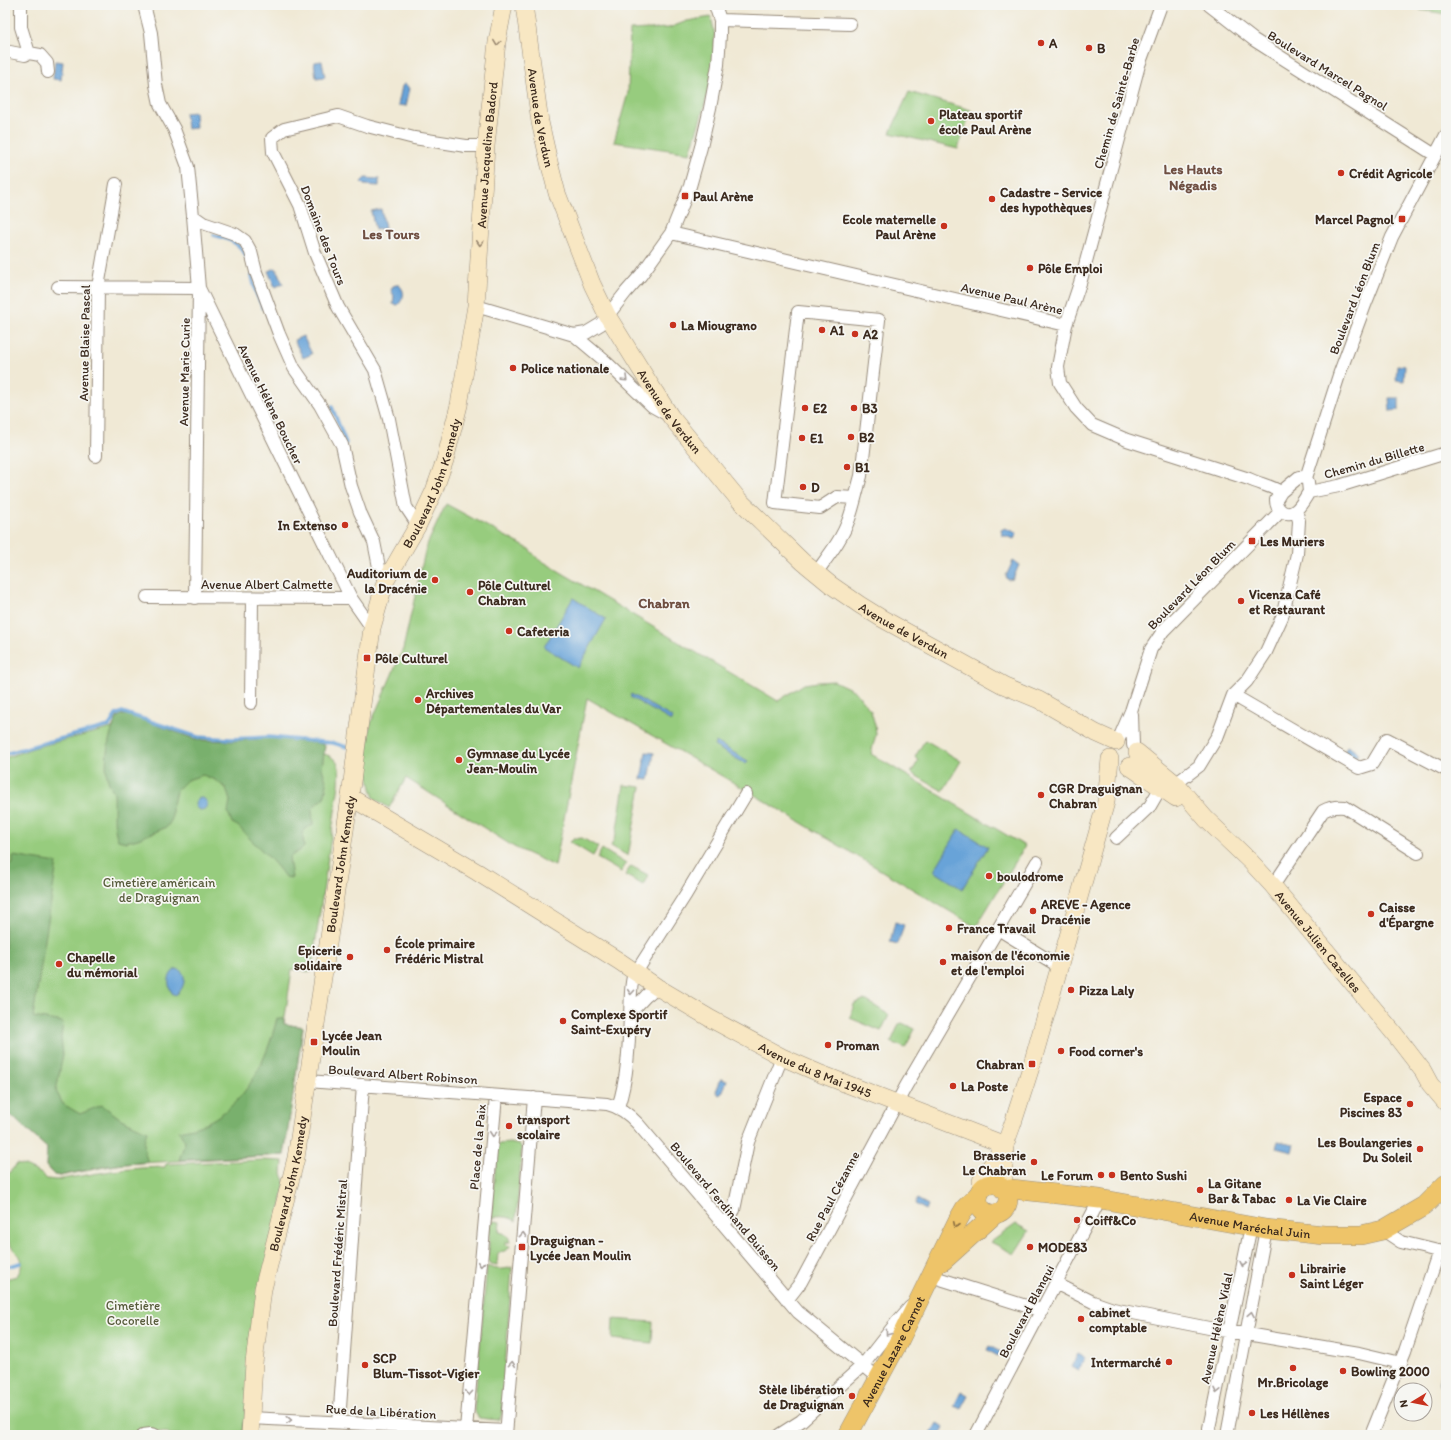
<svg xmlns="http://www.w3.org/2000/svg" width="1451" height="1440" viewBox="0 0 1451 1440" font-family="Itim,sans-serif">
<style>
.green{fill:#97cc7e;stroke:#697b4e}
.forest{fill:#79b06d;stroke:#5a6d46}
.water{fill:#68a3d8;stroke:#52667b}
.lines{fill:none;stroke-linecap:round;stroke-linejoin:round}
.stream{stroke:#68a3d8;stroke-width:3.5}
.street-casing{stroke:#968a7a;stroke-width:14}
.secondary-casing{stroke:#968a7a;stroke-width:18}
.primary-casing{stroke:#968a7a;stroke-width:20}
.street{stroke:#fff;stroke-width:12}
.secondary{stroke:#f8e7c3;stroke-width:17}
.primary{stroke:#eec469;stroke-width:19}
.oneway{stroke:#9a8870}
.oneway2{stroke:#a79f9a}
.oneway3{stroke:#8c6f40}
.poi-dot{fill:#c8321e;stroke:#f6f6f2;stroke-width:1.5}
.labels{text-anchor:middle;stroke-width:3.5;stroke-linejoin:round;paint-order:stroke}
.poi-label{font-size:13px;font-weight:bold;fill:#3b2a1e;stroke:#f6f6f2;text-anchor:start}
.street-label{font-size:13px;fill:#3b2a1e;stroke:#f6f6f2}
.park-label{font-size:13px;fill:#575b3b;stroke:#f6f6f2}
.neighbourhood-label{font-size:14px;font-weight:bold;fill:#6f4f42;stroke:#f6f6f2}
</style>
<rect width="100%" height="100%" fill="#f6f6f2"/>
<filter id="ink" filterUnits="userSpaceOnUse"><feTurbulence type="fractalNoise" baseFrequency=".025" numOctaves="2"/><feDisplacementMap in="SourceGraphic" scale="8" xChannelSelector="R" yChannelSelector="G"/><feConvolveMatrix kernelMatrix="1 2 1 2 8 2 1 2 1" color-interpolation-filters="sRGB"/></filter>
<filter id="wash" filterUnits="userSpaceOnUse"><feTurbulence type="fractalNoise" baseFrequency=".012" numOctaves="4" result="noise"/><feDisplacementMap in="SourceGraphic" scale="16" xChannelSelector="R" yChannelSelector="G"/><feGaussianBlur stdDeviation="0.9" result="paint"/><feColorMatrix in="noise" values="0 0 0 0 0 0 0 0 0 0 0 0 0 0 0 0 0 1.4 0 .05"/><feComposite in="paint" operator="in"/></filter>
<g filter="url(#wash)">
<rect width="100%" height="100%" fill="#f0e9d5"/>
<path class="green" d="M1421,5H1446V14L1420,10Z
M711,17C713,25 715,33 715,41C716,77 700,119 690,153L614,142L628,93L630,30L669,28L687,21Z
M909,92L971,110L958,149L890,133Z
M446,504L529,549L537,558L778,701L804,684L818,682L834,681L855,691L871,711L875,725L876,734L871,754L1025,846L976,927L753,794L587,698L555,866L514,847L406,778L389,808L374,798L371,788L366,763L370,725L403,649L426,547Z
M123,714L129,715L198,740L232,741L270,738L318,743L325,745L324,754C341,759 340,769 339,784L311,972L292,969L284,1024L303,1027L284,1155L122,1164L60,1176L54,1175L46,1166L47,1148L14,1118L5,1112V758L33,748L112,728L117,717Z
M925,740L961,761L943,791L911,773L919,760L915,757Z
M624,785L641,787L628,856L611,846L616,835Z
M582,838L598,847L593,856L570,842L574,839Z
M602,849L626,864L621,872L597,858Z
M631,866L648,875L643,885L625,875Z
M863,1000L867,1001L889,1015L881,1031L850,1018L854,1004Z
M902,1023L915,1029L905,1048L891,1042L899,1024Z
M510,1143L519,1145L522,1148L516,1221C509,1216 499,1216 491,1218L497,1147L499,1144Z
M263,1160L283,1161L282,1174L285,1181L242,1435H169V1433L146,1430L133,1435H13L5,1427V1395L8,1386L5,1380V1279L17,1276C30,1254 13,1256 8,1240C2,1220 5,1197 5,1177L17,1164L25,1166L40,1173L47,1179L56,1180L111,1171L141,1168L165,1167L166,1164Z
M494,1221L500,1222L499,1232C505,1233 509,1236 510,1242H505V1245L510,1246L507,1250L498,1253L497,1265L491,1264L488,1262L490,1223Z
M1016,1224L1029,1231L1014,1254L991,1242Z
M487,1266C496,1270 503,1270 512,1267L502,1415L498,1420L479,1418L474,1411Z
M613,1319L653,1322L652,1343L612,1339Z"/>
<path class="forest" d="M120,715H129L198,740L232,741L270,738L318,743L325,745L322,768L327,784L324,799L318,802L312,809L313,825L304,829L303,837L304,847C299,852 294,853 289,858L292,878L285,877C275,862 261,850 248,837C242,831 241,827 232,823L228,812L230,801L226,788L215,780L203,775L187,780L176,791L172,809V819L167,827L138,839L126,842L118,840C112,825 115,810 114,794C113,789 109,785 108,780C103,766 109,725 120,715Z
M13,856L57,863L33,1017L63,1022L61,1038L63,1054L56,1091L63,1104L80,1114L102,1105L121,1119L147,1131C143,1143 143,1150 148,1162L104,1166L60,1176L54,1175L46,1166L47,1148L14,1118L5,1112V865L13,864Z
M277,1018L284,1019V1024L303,1027L284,1155L179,1160L185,1142L179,1131C189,1129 199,1127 208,1122C248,1102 267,1059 277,1018Z"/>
<path class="water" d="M55,61L63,62L61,80L53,79Z
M322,61L325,77L316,78L314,62Z
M405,84L410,88L406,106L398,105L402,86Z
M195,112L196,128L187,129L185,113Z
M365,178L379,179V186L364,185L361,182Z
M381,209L385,228L375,230L371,211Z
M276,268L283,284L275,287L268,271Z
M396,285H399C406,292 404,298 398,305L393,304L394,296L391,290L393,286Z
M303,336L312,354L303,358L294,340Z
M1397,365L1405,366L1404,381L1396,380Z
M1389,398H1399V410L1390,411Z
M1005,528L1017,533L1014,539L1002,535L1001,530Z
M1013,561L1019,565L1013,579L1008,580L1006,576Z
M573,598L606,619L578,668L544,647Z
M631,694L673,718L671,721L630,697Z
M716,742L748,761L746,764L714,746Z
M1347,746L1359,753L1355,758L1344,752Z
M646,752L654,753L649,780L641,779Z
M195 804a6 6 0 1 1 12 0a6 6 0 1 1-12 0Z
M959,829L988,847L962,889L934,871Z
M895,922L904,925L898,944L890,942Z
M176,969C189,970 185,991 175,995L172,993C167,984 167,975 176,969Z
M721,1079L727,1081L722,1093L719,1095L716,1091Z
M1278,1141L1294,1144L1292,1152L1276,1148Z
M917,1199L928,1205L926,1210L915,1204Z
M989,1346L1001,1352L998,1356L987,1350Z
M1078,1354L1085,1358L1078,1371L1071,1367Z
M1444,1371H1446V1386L1445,1388L1443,1386L1439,1385L1442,1373Z
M961,1392L968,1396L961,1409L954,1406Z
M937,1423L944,1427L940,1435H930Z"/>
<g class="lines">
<path class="stream" d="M214,235C228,239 242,243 247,259
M252,276L256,293L263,308
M332,407L346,443
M5,754L40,744L109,726L116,715L122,712L198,737L231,739L269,737L333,743L347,747
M5,1267L21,1263"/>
</g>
</g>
<g filter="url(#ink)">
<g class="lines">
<defs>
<path id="street" d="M21,5V27L29,53
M144,5L151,33L156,85L160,104L174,129L188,167L193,216L203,223L235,234L245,241L251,252L256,272L279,334L294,368L320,405L342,445L351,486L360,512L374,542L379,567L385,582
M1161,5L1139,65L1081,280L1066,325L1058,367L1060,383L1076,408L1092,425L1127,440L1249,479C1260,484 1271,486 1281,492
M1209,5L1254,40L1435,155
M720,20L850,24
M5,51L25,55L29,53L40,55L47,63L48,72
M193,216L199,288L351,598
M671,233L1066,325
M58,287L199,288L195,598
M476,306L574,335L586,333L601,324L626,292L641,275L671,233L690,186L701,147L710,108L718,65L720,35V20L715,5
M574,335L605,361L652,406L668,415
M96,456L98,287L116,184
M1299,477L1306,478L1308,482L1309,492C1305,498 1301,506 1296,510C1287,518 1276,510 1276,500L1281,492Z
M1306,478L1340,372L1365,305L1392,237L1446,135
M1309,492L1339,486L1446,453
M418,525L406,507L389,419L375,370L338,307L315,253L300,205L273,152L272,138L284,129L338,116L367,126L414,138L466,146H486
M816,573C829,555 842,539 849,519C854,505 857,490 861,476L879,320L798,312L775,503L820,508L837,497L855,498
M147,597L351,598L372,628
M1233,695L1359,768L1372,764L1387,739L1446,770
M251,703L252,598
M1132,714L1133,745
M1118,741L1131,711L1151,649L1163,631L1281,511
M1116,838L1150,806L1161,787H1170L1174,785L1199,766L1218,735L1233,695L1247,681L1266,652L1282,617L1297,554L1299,521L1296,510
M1273,886L1323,811C1330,807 1336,806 1345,807L1418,853
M998,929L1037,862
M630,1013L646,996L657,987
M308,1081L607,1104C620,1107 629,1114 638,1124L798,1312L878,1378
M618,1107C628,1077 629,1044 630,1014C631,1001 630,989 633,977L686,894L746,794
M724,1225L734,1210L748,1142L782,1057
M1383,1230L1401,1242L1446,1253
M931,1276L1042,1311
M1057,1284L1093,1302L1113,1309L1219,1330L1247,1334L1359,1353L1401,1363
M787,1300L801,1282L906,1086L998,929L1060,967
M250,1418L506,1431
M339,1422L363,1085
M466,1429L496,1096
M143,1435L151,1434L155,1435
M506,1435L534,1098
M779,1435L801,1421L863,1365L896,1323L910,1307
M976,1435L1100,1199
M1210,1435L1209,1428L1251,1226
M1227,1435L1266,1229
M1371,1435L1405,1351L1439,1251"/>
<g id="secondary">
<path id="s1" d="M524,5L540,122L549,162L557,193L592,284L607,315L651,386L671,417L707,461L739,500L803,562L831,585L860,605L881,618L1003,685L1039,700L1096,733L1116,742"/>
<path id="s2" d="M1137,752L1176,784L1206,819L1251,862L1273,886L1393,1032L1423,1071L1430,1084L1446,1103"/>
<path d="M1129,766L1176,798"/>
<path id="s3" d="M350,797L477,872L619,961L657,987L711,1019L782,1057L821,1074L1005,1145"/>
<path d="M982,1189L981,1181L1005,1145L1013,1123L1032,1064L1106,802L1110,759"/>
<path d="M1003,1189L1005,1145"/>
<path id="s4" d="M250,1435L254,1363L263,1289L296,1158L350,797L372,628L385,582L418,525L434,491L445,460L459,405L476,306L486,146L497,42L504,5"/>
</g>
<g id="primary">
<circle cx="993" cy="1199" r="15"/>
<path id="s5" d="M1004,1190L1012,1189L1100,1199L1266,1229L1324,1235H1361L1383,1230L1424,1206L1446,1184"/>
<path d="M943,1261L995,1214"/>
<path id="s6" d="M848,1435L899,1341L958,1220L965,1208L979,1194"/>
</g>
</defs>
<use href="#street" class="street-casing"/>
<use href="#secondary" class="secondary-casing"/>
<use href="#primary" class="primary-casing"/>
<use href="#street" class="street"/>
<use href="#secondary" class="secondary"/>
<use href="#primary" class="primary"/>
</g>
<defs><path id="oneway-chevron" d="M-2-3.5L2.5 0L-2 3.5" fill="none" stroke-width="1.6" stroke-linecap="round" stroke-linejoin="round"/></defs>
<g class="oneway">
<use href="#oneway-chevron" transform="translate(497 43) rotate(98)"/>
<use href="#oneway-chevron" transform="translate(480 243) rotate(94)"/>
</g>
<g class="oneway2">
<use href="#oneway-chevron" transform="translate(625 379) rotate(44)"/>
<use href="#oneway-chevron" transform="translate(631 992) rotate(95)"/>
<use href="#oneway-chevron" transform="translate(493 1134) rotate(95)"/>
<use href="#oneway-chevron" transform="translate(523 1235) rotate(-85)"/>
<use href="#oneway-chevron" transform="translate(481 1264) rotate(95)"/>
<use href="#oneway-chevron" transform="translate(1243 1264) rotate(102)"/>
<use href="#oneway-chevron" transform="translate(1251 1314) rotate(-79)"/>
<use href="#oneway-chevron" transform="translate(888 1333) rotate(127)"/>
<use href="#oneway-chevron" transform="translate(512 1364) rotate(-85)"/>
<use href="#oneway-chevron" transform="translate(1217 1391) rotate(102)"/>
<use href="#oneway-chevron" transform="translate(469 1393) rotate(95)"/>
<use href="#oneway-chevron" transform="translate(289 1420) rotate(3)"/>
</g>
<use class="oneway3" href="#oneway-chevron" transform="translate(956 1225) rotate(115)"/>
</g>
<g class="poi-dot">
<circle cx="1041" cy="43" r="4"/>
<circle cx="1089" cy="48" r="4"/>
<circle cx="931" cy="121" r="4"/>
<circle cx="1341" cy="173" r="4"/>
<rect x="681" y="192" width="8" height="8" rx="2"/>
<circle cx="992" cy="199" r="4"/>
<rect x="1398" y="215" width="8" height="8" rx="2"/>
<circle cx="944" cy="226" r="4"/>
<circle cx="1030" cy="268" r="4"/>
<circle cx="673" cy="325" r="4"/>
<circle cx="822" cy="330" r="4"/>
<circle cx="855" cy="334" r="4"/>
<circle cx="513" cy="368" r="4"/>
<circle cx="805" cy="408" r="4"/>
<circle cx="854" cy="408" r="4"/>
<circle cx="851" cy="437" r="4"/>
<circle cx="802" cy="438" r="4"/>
<circle cx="847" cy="467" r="4"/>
<circle cx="803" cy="487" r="4"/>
<circle cx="345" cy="525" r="4"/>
<rect x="1248" y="537" width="8" height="8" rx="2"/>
<circle cx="435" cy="580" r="4"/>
<circle cx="470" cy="592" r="4"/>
<circle cx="1241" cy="601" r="4"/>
<circle cx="509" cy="631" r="4"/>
<rect x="363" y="654" width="8" height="8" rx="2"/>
<circle cx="418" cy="700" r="4"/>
<circle cx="459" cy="760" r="4"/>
<circle cx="1041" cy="795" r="4"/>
<circle cx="989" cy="876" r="4"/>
<circle cx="1033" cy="911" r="4"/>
<circle cx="1371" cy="914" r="4"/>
<circle cx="949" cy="928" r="4"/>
<circle cx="387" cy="950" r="4"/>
<circle cx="350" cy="957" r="4"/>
<circle cx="943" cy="962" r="4"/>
<circle cx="59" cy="964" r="4"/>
<circle cx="1071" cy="990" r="4"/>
<circle cx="563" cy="1021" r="4"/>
<rect x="310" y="1038" width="8" height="8" rx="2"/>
<circle cx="828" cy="1045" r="4"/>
<circle cx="1061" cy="1051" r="4"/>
<rect x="1028" y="1060" width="8" height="8" rx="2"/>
<circle cx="953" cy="1086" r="4"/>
<circle cx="1410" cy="1104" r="4"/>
<circle cx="509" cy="1126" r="4"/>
<circle cx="1420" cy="1149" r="4"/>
<circle cx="1034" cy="1162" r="4"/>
<circle cx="1101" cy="1175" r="4"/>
<circle cx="1112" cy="1175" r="4"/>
<circle cx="1200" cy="1190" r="4"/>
<circle cx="1289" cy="1200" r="4"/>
<circle cx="1077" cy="1220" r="4"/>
<rect x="518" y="1243" width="8" height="8" rx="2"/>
<circle cx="1030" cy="1247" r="4"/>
<circle cx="1292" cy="1275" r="4"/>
<circle cx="1081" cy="1319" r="4"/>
<circle cx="1169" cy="1362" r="4"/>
<circle cx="365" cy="1365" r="4"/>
<circle cx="1293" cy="1368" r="4"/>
<circle cx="1343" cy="1371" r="4"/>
<circle cx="852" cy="1396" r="4"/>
<circle cx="1252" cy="1413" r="4"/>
</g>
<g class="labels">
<g class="poi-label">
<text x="1049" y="48">A</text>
<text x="1097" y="53">B</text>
<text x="939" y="119">Plateau sportif<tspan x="939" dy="15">école Paul Arène</tspan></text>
<text x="1349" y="178">Crédit Agricole</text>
<text x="1000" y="197">Cadastre - Service<tspan x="1000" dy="15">des hypothèques</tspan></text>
<text x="693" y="201">Paul Arène</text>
<text x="936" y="224" text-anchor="end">Ecole maternelle<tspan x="936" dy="15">Paul Arène</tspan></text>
<text x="1394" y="224" text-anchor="end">Marcel Pagnol</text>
<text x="1038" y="273">Pôle Emploi</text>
<text x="681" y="330">La Miougrano</text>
<text x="830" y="335">A1</text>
<text x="863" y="339">A2</text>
<text x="521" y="373">Police nationale</text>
<text x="813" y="413">E2</text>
<text x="862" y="413">B3</text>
<text x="859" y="442">B2</text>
<text x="810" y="443">E1</text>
<text x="855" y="472">B1</text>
<text x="811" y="492">D</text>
<text x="337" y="530" text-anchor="end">In Extenso</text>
<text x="1260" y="546">Les Muriers</text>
<text x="427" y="578" text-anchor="end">Auditorium de<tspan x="427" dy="15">la Dracénie</tspan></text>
<text x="478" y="590">Pôle Culturel<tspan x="478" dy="15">Chabran</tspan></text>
<text x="1249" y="599">Vicenza Café<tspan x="1249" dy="15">et Restaurant</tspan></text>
<text x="517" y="636">Cafeteria</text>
<text x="375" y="663">Pôle Culturel</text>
<text x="426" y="698">Archives<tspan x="426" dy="15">Départementales du Var</tspan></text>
<text x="467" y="758">Gymnase du Lycée<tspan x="467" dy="15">Jean-Moulin</tspan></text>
<text x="1049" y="793">CGR Draguignan<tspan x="1049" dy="15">Chabran</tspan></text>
<text x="997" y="881">boulodrome</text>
<text x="1041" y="909">AREVE - Agence<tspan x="1041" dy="15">Dracénie</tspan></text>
<text x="1379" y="912">Caisse<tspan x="1379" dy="15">d'Épargne</tspan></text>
<text x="957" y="933">France Travail</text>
<text x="395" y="948">École primaire<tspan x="395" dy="15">Frédéric Mistral</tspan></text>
<text x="342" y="955" text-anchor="end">Epicerie<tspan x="342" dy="15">solidaire</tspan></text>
<text x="951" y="960">maison de l'économie<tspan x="951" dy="15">et de l'emploi</tspan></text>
<text x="67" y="962">Chapelle<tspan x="67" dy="15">du mémorial</tspan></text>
<text x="1079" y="995">Pizza Laly</text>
<text x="571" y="1019">Complexe Sportif<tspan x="571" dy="15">Saint-Exupéry</tspan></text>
<text x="322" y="1040">Lycée Jean<tspan x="322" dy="15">Moulin</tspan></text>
<text x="836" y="1050">Proman</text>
<text x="1069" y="1056">Food corner's</text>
<text x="1024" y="1069" text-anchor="end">Chabran</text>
<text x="961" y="1091">La Poste</text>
<text x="1402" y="1102" text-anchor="end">Espace<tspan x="1402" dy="15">Piscines 83</tspan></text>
<text x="517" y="1124">transport<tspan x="517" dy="15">scolaire</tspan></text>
<text x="1412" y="1147" text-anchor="end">Les Boulangeries<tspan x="1412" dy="15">Du Soleil</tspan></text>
<text x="1026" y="1160" text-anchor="end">Brasserie<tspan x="1026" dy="15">Le Chabran</tspan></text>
<text x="1093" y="1180" text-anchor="end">Le Forum</text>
<text x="1120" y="1180">Bento Sushi</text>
<text x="1208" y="1188">La Gitane<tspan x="1208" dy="15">Bar &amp; Tabac</tspan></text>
<text x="1297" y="1205">La Vie Claire</text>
<text x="1085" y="1225">Coiff&amp;Co</text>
<text x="530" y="1245">Draguignan -<tspan x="530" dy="15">Lycée Jean Moulin</tspan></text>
<text x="1038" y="1252">MODE83</text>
<text x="1300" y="1273">Librairie<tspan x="1300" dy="15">Saint Léger</tspan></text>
<text x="1089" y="1317">cabinet<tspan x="1089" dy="15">comptable</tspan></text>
<text x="373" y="1363">SCP<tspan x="373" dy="15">Blum-Tissot-Vigier</tspan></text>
<text x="1161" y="1367" text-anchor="end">Intermarché</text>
<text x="1351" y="1376">Bowling 2000</text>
<text x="1293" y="1387" text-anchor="middle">Mr.Bricolage</text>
<text x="844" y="1394" text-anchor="end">Stèle libération<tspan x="844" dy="15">de Draguignan</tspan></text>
<text x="1260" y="1418">Les Héllènes</text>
</g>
<g class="street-label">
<text transform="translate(1328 70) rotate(32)" y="5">Boulevard Marcel Pagnol</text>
<text transform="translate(1116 103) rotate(-74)" y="5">Chemin de Sainte-Barbe</text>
<text dy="5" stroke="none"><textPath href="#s1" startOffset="114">Avenue de Verdun</textPath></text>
<text dy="5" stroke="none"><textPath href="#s4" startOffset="1310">Avenue Jacqueline Badord</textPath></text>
<text transform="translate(324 235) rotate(69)" y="5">Domaine des Tours</text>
<text transform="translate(1012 298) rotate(13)" y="5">Avenue Paul Arène</text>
<text transform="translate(1354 298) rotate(-69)" y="5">Boulevard Léon Blum</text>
<text transform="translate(84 343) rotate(-89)" y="5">Avenue Blaise Pascal</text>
<text transform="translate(184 372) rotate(-89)" y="5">Avenue Marie Curie</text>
<text transform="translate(271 404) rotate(64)" y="5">Avenue Hélène Boucher</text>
<text dy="5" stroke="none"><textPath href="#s1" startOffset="438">Avenue de Verdun</textPath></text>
<text transform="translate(1374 460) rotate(-16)" y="5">Chemin du Billette</text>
<text dy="5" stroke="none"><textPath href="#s4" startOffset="975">Boulevard John Kennedy</textPath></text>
<text x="267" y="589">Avenue Albert Calmette</text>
<text transform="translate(1191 584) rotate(-46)" y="5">Boulevard Léon Blum</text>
<text dy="5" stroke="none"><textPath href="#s1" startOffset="762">Avenue de Verdun</textPath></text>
<text dy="5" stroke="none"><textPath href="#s4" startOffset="579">Boulevard John Kennedy</textPath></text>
<text dy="5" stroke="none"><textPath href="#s2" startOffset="263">Avenue Julien Cazelles</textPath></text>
<text dy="5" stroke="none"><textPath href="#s3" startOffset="540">Avenue du 8 Mai 1945</textPath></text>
<text transform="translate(403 1074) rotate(4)" y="5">Boulevard Albert Robinson</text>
<text transform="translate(477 1147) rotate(-85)" y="5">Place de la Paix</text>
<text dy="5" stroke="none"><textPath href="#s4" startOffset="255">Boulevard John Kennedy</textPath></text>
<text transform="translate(832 1196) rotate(-62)" y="5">Rue Paul Cézanne</text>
<text transform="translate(726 1206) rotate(50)" y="5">Boulevard Ferdinand Buisson</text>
<text dy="5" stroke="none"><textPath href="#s5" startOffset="249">Avenue Maréchal Juin</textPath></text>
<text transform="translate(337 1253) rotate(-86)" y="5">Boulevard Frédéric Mistral</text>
<text transform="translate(1026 1311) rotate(-62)" y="5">Boulevard Blanqui</text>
<text transform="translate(1216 1328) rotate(-78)" y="5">Avenue Hélène Vidal</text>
<text dy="5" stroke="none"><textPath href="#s6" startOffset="95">Avenue Lazare Carnot</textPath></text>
<text transform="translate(381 1411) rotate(3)" y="5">Rue de la Libération</text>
</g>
<g class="park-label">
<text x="159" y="887">Cimetière américain<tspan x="159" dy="15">de Draguignan</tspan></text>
<text x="133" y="1310">Cimetière<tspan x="133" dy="15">Cocorelle</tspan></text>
</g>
<g class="neighbourhood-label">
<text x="1193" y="174">Les Hauts<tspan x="1193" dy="16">Négadis</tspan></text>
<text x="391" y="239">Les Tours</text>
<text x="664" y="608">Chabran</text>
</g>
</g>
<rect width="1451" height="1440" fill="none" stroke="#f6f6f2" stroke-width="20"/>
<g transform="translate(1413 1402) rotate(260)"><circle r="19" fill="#f6f6f2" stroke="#aba49d"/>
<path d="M0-3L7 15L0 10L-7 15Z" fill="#c8321e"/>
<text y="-6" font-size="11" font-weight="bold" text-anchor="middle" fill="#3b2a1e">N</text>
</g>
</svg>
